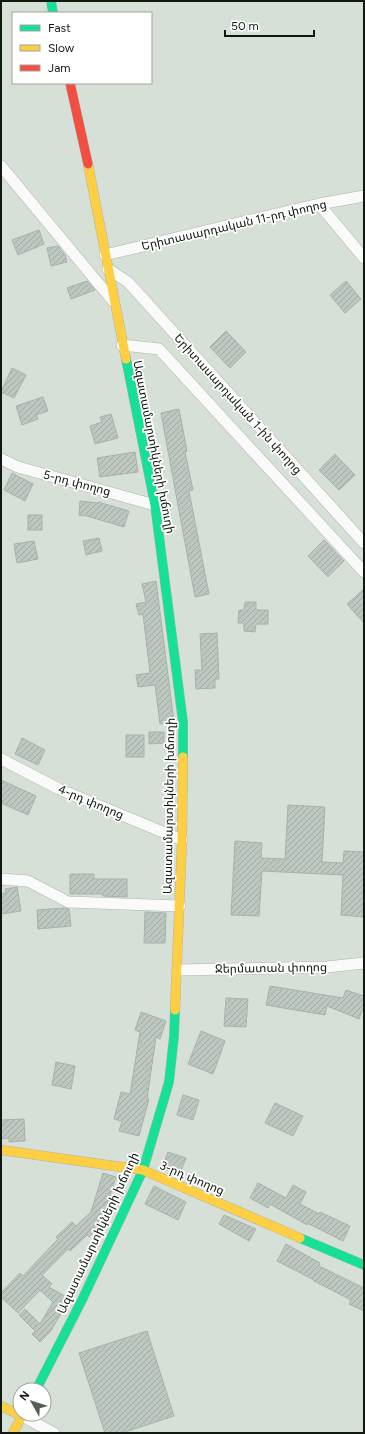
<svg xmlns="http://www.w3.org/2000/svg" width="365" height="1434" viewBox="0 0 365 1434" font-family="Figtree,'Noto Sans Armenian',sans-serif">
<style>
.building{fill:url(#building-hatch);stroke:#a8b2ac}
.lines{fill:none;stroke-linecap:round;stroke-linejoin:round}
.street-casing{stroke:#adb5ad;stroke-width:12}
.fast-casing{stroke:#adb5ad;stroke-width:10}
.slow-casing{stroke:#adb5ad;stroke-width:10}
.jam-casing{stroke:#adb5ad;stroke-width:10}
.street{stroke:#f9faf9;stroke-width:11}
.fast{stroke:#16e098;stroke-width:9}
.slow{stroke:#ffcf43;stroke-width:9}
.jam{stroke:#f24e42;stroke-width:9}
.labels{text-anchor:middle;stroke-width:3.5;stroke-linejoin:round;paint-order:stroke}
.street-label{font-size:12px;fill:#111811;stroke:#fff}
</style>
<defs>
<pattern id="building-hatch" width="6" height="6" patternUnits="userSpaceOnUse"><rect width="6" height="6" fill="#bcc7c0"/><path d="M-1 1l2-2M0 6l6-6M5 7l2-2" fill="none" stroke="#a1aaa4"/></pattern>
</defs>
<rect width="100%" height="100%" fill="#d6e0d6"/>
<path class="building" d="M39,230L44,244L18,255L12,240Z
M58,246L65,255L67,262L51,266L47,248Z
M87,281L95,290L71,299L67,288Z
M346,281L361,299L345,313L330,295Z
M226,331L246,352L230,368L210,347Z
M12,368L26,375L14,398L1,392Z
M43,397L48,411L36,415L38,419L22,425L16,406Z
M179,409L187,451L185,452L193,490L189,491L209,594L195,597L161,413Z
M111,414L118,438L95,444L90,426L102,422L100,417Z
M135,452L138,472L100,477L97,458Z
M335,454L355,475L339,490L319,470Z
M12,473L33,484L25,501L4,490Z
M80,501L98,503V502L129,511L124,527L87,516L79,515Z
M28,515H42V530H28Z
M99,538L102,551L86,555L83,541Z
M324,540L344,561L328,577L308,556Z
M34,541L38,559L17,563L14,544Z
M156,581L174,722L160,724L155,685L138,687L136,675L150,673L143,614L139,615L136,604L146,602L142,584Z
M364,589V623L347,604Z
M245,602H256V610H268V624H256L255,632L244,631V623H238L239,610H244Z
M217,633L219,679H215V688L196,689L195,670H202L200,634Z
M149,732H164V743L149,744Z
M126,735H144V757H126Z
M22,738L45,750L38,765L15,754Z
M1,780L36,796L28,815L1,803Z
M288,805L325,807L322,862L343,863L344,851L364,852L363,917L341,915L343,875L262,871L259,916L231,915L235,841L262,843L261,858L285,859Z
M70,874H94V879H127V897L103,896V894H70Z
M17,887L21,911L1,914V894L6,893L5,889Z
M64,908L69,909L71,926L38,929L37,910Z
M145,912L166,913L165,943H144Z
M270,986L343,998L346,990L364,996V1006L359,1019L327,1006L325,1015L266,1005Z
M226,998L248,999L246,1027L224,1026Z
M141,1012L166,1021L160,1039L156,1037L147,1099H149L139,1136L119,1131L122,1121L114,1119L121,1092L130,1094L140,1032L135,1030Z
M201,1031L225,1041L213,1074L188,1064Z
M56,1062L75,1066L71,1089L52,1085Z
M183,1095L199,1100L193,1120L177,1115Z
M275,1103L303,1116L293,1136L265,1123Z
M24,1119L25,1141L9,1142V1138L1,1139V1120Z
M168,1152L186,1158L179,1176L162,1168Z
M103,1173L116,1177L103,1218L105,1220L89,1237L87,1235L70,1251L68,1249L42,1275L52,1284L49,1287L70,1299L50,1332L40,1342L32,1334L35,1331L19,1315L25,1309L40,1324L53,1302L40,1290L18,1313L1,1297V1293L20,1273L23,1276L58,1239L56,1237L72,1222L76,1226L91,1212Z
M258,1183L286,1198L293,1185L306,1192L300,1204L319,1214L320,1212L350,1226L343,1241L307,1223V1225L270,1204L268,1208L250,1198Z
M154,1186L186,1202L178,1220L145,1204Z
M224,1215L256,1229L249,1241L219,1224Z
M286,1244L320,1263L319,1266L364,1288V1311L349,1304L351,1300L314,1281V1280L277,1261Z
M147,1331L174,1416L122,1433H105L79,1353Z"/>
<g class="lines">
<defs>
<path id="street" d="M1,166L113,301
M319,204L364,258
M105,255L319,204L364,196
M108,269L128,282L364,543
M122,345L159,349L364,572
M1,459L18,467L155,505
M1,759L59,789L182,840
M1,879L28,881L68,902L180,906
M178,970L327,967L364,963
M22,1416L54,1433"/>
<path id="fast" d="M51,1L53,13
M126,359L155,505L183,722V757
M300,1238L364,1265
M36,1390L83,1298L143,1170L169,1082L174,1036L175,1010"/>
<path id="slow" d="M88,164L126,359
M175,1010L182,840L183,757
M1,1150L143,1170L300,1238
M1,1406L22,1416
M13,1433L23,1414"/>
<path id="jam" d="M70,83L88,164"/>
</defs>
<use href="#street" class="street-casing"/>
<use href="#fast" class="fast-casing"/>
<use href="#slow" class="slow-casing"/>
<use href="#jam" class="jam-casing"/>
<use href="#street" class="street"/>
<use href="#fast" class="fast"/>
<use href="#slow" class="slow"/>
<use href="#jam" class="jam"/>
</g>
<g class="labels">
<g class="street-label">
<text transform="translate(234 225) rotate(-13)" y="4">Երիտասարդական 11-րդ փողոց</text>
<text transform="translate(238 404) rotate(48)" y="4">Երիտասարդական 1-ին փողոց</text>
<text transform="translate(154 447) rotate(79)" y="4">Ազատամարտիկների խճուղի</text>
<text transform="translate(77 483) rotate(15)" y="4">5-րդ փողոց</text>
<text transform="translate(91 802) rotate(23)" y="4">4-րդ փողոց</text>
<text transform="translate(169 806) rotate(-89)" y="4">Ազատամարտիկների խճուղի</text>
<text transform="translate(271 968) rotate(-1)" y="4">Ջերմատան փողոց</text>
<text transform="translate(192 1178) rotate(23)" y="4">3-րդ փողոց</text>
<text transform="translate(98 1233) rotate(-65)" y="4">Ազատամարտիկների խճուղի</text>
</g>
</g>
<rect width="365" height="1434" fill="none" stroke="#111811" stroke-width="4"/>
<rect x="12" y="12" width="140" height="72" fill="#ffffff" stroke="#a0a3a0"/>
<rect x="20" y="25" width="20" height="6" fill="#16e098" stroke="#a0a3a0"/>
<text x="48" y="32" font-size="12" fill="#111811">Fast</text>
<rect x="20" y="45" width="20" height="6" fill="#ffcf43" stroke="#a0a3a0"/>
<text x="48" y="52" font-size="12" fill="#111811">Slow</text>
<rect x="20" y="65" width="20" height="6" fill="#f24e42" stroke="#a0a3a0"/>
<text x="48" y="72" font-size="12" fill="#111811">Jam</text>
<g transform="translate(32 1402) rotate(309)"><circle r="19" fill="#ffffff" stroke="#a0a3a0"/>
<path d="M0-3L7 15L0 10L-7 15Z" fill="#565e56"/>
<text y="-6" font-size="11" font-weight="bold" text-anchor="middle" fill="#111811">N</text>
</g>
<path d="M225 30v6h89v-6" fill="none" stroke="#111811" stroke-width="2"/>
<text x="231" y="30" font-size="12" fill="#111811" stroke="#ffffff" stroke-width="3" paint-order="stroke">50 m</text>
</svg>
